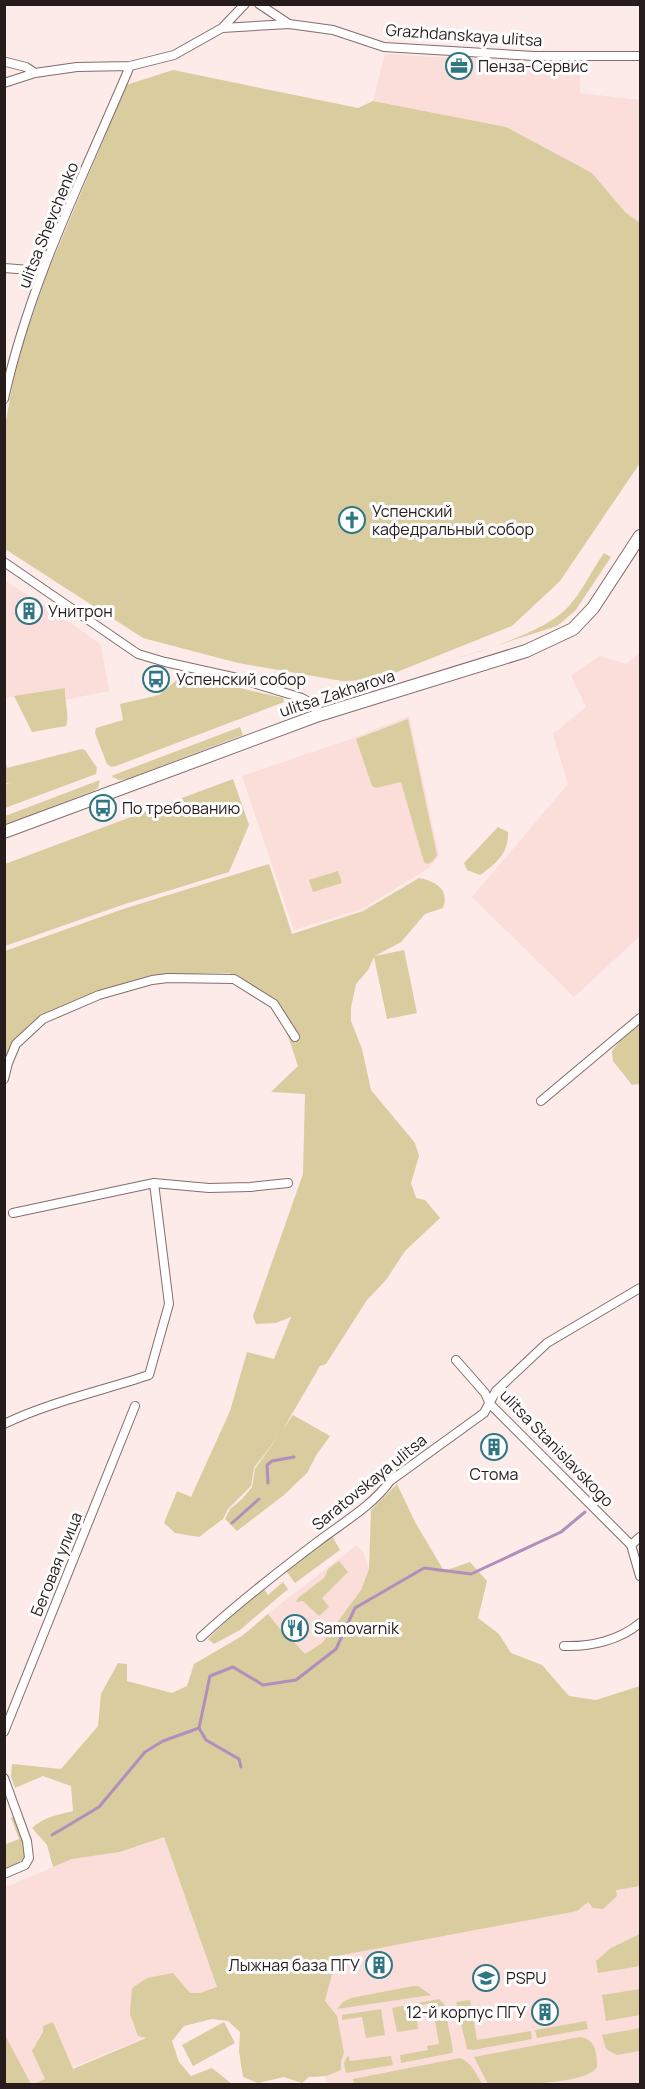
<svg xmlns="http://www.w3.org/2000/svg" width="645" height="2089" viewBox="0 0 645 2089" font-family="Manrope,sans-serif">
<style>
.built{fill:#fbddda}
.green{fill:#d9cc9f}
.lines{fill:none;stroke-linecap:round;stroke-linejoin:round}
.stream{stroke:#b18ebb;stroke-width:3}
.minor-casing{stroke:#856c6a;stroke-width:10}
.secondary-casing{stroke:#856c6a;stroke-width:14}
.minor{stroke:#fff;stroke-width:8}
.secondary{stroke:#fff;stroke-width:12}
.labels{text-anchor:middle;stroke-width:6;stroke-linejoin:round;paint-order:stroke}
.street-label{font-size:16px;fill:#261c1b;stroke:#fdfdfd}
.poi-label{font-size:16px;fill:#261c1b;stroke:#fdfdfd;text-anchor:start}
</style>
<rect width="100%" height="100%" fill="#fcebe9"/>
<path class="built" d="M453,52L474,53V59L580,66V93L640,100V223L625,212L592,173L506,127L373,101L385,54L452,58Z
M4,580L72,624L101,645L109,691L64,700V688L5,698Z
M640,653V936L574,997L472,897L568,784L553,734L586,707L571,676L600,656L626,664Z
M409,716L439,855L429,868L362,909L294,930L242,776L348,740Z
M357,1545L364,1554L369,1569L361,1590L322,1643L305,1655H284L265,1616Z
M164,1837L223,2005L33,2084H5L4,1888L72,1859L120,1852Z
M640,1874V2084H327L325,2076L309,2077L325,2001L337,1956L576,1911L615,1880Z"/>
<path class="green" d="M173,70L358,108L373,101L506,127L592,173L625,212L640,223V463L560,581L512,626L377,680L342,681L238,663L143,638L5,549V426L17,360L47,274L126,85Z
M604,553L611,557L575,611L557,626L436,665C472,653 542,635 568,607C582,592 592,570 604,553Z
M187,676L283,698L284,702L116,766L112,767L107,764L95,733L96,728L123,720L120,704L159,695L178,679Z
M65,688C64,700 70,715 66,726L32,732L14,696Z
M408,719L437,855L433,861L428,864L424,862L401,782L376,788L372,786L356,739Z
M240,727L243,735L127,779L119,780L111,776Z
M82,749L85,750L97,768L96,774L5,808V785L12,782L5,784V761L7,768Z
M233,779L249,825L229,872L122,905L5,946V864Z
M100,780L98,788L93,791L5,825V816Z
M498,827L508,832C509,853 496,864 480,875L467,870L464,863Z
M269,864L292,934L363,911L419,878C435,881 450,889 443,908L425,914L401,942L375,956L404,950L417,1013L387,1019L374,957L368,970L356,984L351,1007V1021L362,1049L371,1090L415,1143L419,1156L411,1183L416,1198L425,1200L440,1218L405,1251L386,1280L367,1300L326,1364L320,1366L282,1431L254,1468L251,1486L228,1509L223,1519L199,1537L175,1533L164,1523L177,1491L191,1497L230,1411L247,1352L274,1359L291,1317L276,1323L256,1324L253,1316L303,1174L305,1094L271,1092L298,1066L276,1000L230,973L152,975L98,991L40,1016L13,1042L5,1059V951L123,909Z
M338,871L342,883L313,892L309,880Z
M640,1021V1084L632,1085L613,1061L612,1051L623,1037Z
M293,1415L330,1436L317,1454L307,1473L284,1495L237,1531L225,1519L230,1509L242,1499L252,1487L255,1469Z
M397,1484L415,1522L444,1571L470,1562L487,1581L478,1618L499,1634L511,1653L542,1665L569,1696L596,1700L640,1686V1886L616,1890L617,1896L603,1909L593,1908L588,1902L577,1911L337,1956L325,2001L337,2016L344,2053L341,2061V2070L326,2076L309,2077L302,2083L284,2077L258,2083L243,2077L239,2051L240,2032L228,2021L212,2019L184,2026L172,2041L179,2062L191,2076L212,2068L232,2084H33L45,2079L32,2051L43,2032V2026L53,2022L73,2069L146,2038L138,2036L130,2014L132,1988L147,1978L173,1973L190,1993H200L217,1987L164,1837L120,1852L72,1859L53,1867L47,1845L32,1828C44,1817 57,1815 73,1811L71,1786L43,1776L15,1788L11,1777L12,1764L61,1769L98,1726L101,1694L118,1663L127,1664V1681L172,1693L187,1686L194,1664L242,1636L268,1614L288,1639L290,1638L305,1654L322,1643L361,1590L369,1569L371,1510Z
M332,1536L340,1550L295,1583L286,1571Z
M339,1561L348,1572L322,1598L329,1607L319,1616L303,1601L296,1602L298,1598L325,1577L328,1569Z
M283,1582L288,1589L240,1630L214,1644L208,1639L237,1610L264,1589L268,1595Z
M16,1815L27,1857L23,1863L5,1871L4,1845L19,1839L11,1818Z
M640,1934V1966L598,1973L596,1961L611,1948Z
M413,1986H418L431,1995L337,2009L343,2002L351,1998Z
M640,1989V2015L606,2021L602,1995Z
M439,1999L444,2004L453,2050L452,2053L401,2063L400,2055L428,2050L427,2046L439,2044L432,2003L415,2006L418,2029L397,2032L392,2008Z
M470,2000L477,2040L531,2031L532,2039L473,2050L467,2049L456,2002Z
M381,2009L385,2035L366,2038L362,2017L342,2020V2015Z
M586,2021L588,2029L537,2038L535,2030Z
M224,2022L235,2043L193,2066L182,2045Z
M640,2028V2051L617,2055L606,2049L602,2035Z
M5,2035L31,2084H5Z
M580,2037C596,2039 597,2054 597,2067C587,2085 509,2085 488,2084L474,2057Z
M348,2055L350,2061L391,2056L393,2065L346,2073L344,2063Z
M460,2058C471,2062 477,2075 482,2084H354L353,2079Z"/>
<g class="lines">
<path class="stream" d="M268,1483L267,1465L272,1461L294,1457
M232,1523L259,1499
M241,1767L239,1759L206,1740L199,1728L210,1676L233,1667L263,1685L296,1680L336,1649L355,1608L424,1568L471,1574L561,1532L585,1512
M52,1835L99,1807L145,1752L163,1741L199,1728"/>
<defs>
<path id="minor" d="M259,4L289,24
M222,28L245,4
M6,62L26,67L35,73
M4,83L35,73L77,67L130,66L174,55L222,28L289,24L333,30L384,47L534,56H640
M4,268L43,271
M4,399C29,283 84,175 130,66
M4,562L138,654L165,662L237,678L302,698L311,703L319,715
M4,1079L8,1063L16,1044L43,1019L99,995L152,980L168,978L234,979L274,1004L295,1037
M541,1101L640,1018
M13,1213L154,1183L209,1188L250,1187L288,1183
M456,1360L485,1393L490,1404L631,1545L640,1576
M4,1424C50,1402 101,1391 149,1375L169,1304L154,1183
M631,1545L640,1537
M201,1637C239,1602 279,1571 320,1540C344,1522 373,1505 390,1481L484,1413L496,1391L547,1343L640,1288
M564,1646C591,1647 620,1640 640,1623
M4,1732L135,1406
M4,1778L27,1841L29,1858L25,1865L4,1874"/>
<path id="secondary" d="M4,832L319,715L526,651L573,629L593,608L640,536"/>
</defs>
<use href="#minor" class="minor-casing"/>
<use href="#secondary" class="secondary-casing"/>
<use href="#minor" class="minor"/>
<use href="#secondary" class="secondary"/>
</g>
<defs>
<symbol id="office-ring" viewBox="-11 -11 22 22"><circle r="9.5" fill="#fdfdfd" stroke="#2f7582" stroke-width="1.5"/><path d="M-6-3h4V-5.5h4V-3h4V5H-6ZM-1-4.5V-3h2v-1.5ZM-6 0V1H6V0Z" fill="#2f7582"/></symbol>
<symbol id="church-ring" viewBox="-11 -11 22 22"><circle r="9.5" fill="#fdfdfd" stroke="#2f7582" stroke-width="1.5"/><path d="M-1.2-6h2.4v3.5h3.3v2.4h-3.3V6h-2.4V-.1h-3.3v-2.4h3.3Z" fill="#2f7582"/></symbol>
<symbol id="building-ring" viewBox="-11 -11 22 22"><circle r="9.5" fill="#fdfdfd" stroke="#2f7582" stroke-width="1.5"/><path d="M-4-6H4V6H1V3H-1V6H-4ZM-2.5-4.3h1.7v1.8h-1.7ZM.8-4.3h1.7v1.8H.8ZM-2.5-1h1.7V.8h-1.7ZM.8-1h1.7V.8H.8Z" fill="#2f7582"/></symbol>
<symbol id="bus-ring" viewBox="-11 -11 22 22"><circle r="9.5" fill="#fdfdfd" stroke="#2f7582" stroke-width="1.5"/><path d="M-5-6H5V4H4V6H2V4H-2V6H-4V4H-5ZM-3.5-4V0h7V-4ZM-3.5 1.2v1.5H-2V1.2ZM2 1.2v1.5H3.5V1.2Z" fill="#2f7582"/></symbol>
<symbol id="restaurant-ring" viewBox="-11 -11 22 22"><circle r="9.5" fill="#fdfdfd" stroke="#2f7582" stroke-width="1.5"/><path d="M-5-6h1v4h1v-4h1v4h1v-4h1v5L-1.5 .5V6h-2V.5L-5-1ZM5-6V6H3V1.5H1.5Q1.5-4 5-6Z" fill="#2f7582"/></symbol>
<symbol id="university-ring" viewBox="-11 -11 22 22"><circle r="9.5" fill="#fdfdfd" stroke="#2f7582" stroke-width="1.5"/><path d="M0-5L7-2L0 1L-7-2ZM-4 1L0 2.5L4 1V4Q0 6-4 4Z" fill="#2f7582"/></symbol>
</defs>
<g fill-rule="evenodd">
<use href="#office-ring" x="444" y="51" width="30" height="30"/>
<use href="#church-ring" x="337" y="505" width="30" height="30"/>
<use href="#building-ring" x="14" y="596" width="30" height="30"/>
<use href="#bus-ring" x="141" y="664" width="30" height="30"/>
<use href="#bus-ring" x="88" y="793" width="30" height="30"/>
<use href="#building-ring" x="479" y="1432" width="30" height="30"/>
<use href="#restaurant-ring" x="280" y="1613" width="30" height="30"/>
<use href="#building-ring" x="364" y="1950" width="30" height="30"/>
<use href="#university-ring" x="471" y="1963" width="30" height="30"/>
<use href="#building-ring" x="530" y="1997" width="30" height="30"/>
</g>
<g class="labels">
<g class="street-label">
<text transform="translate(464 35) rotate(4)" y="6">Grazhdanskaya ulitsa</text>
<text transform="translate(48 225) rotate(-68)" y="6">ulitsa Shevchenko</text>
<text transform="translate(337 693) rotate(-18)" y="6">ulitsa Zakharova</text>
<text transform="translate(557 1448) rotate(46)" y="6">ulitsa Stanislavskogo</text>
<text transform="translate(369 1482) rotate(-39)" y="6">Saratovskaya ulitsa</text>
<text transform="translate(56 1564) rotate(-68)" y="6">Беговая улица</text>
</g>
<g class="poi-label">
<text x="478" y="72">Пенза-Сервис</text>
<text x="372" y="517">Успенский<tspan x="372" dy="18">кафедральный собор</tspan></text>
<text x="48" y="617">Унитрон</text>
<text x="176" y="685">Успенский собор</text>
<text x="122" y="814">По требованию</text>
<text x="494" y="1480" text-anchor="middle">Стома</text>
<text x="314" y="1634">Samovarnik</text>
<text x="360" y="1971" text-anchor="end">Лыжная база ПГУ</text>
<text x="506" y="1984">PSPU</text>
<text x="526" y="2018" text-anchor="end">12-й корпус ПГУ</text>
</g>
</g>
<rect width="645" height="2089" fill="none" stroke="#261c1b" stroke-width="12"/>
</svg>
